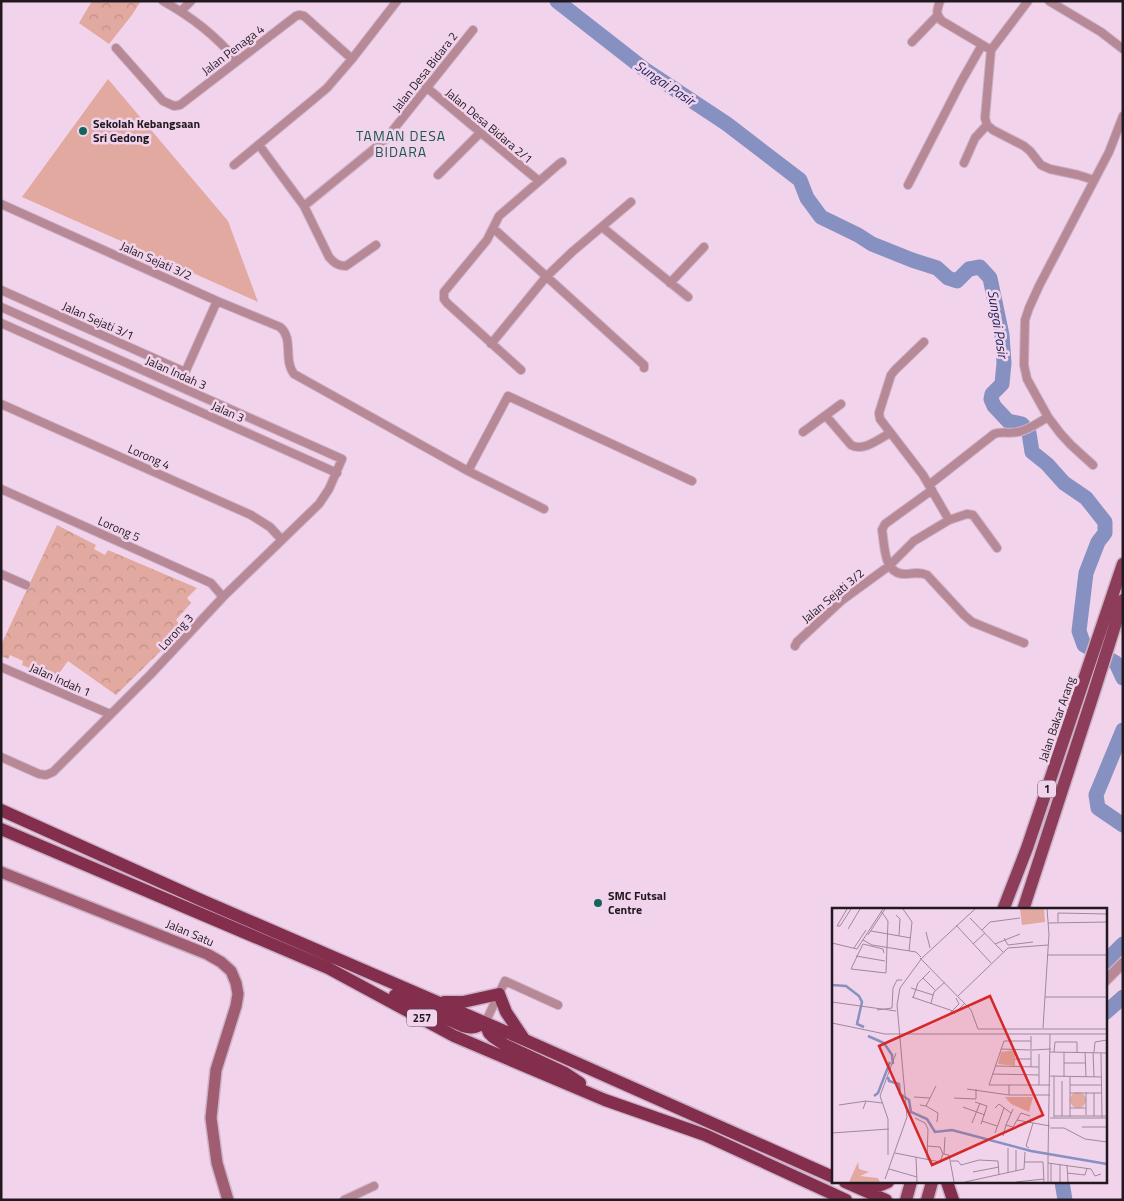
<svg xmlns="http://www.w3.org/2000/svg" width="1124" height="1201" viewBox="0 0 1124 1201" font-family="'Titillium Web',sans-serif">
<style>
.park{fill:url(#park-crowns)}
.pitch{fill:#e1a9a0}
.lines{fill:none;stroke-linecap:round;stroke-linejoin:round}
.river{stroke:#8691c1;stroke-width:15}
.minor-casing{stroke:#ccb2c7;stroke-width:10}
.tertiary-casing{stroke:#ccb2c7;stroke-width:12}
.secondary-casing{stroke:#ccb2c7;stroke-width:14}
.primary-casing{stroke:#ccb2c7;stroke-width:15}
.trunk-casing{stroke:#ccb2c7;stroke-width:15}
.minor{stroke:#b78895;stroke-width:8}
.tertiary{stroke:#b78895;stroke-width:10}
.secondary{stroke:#a05d72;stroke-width:11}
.primary{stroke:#8d3d59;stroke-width:12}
.trunk{stroke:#842e4e;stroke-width:12}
.poi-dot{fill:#16635e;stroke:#f1d4ec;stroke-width:2}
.labels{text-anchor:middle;stroke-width:5;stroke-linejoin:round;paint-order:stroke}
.shield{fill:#f1d4ec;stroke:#60505d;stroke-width:1}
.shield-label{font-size:11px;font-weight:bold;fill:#221820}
.street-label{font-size:12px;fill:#221820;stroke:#f1d4ec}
.poi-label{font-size:12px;font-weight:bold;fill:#221820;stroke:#f1d4ec;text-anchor:start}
.water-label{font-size:14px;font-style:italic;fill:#1c205a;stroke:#f1d4ec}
.neighbourhood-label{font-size:14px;letter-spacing:1px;fill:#1c5652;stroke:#f1d4ec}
.inset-river{fill:none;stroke:#8691c1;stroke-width:2.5}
.inset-road{fill:none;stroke:#9e899a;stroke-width:1}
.view{fill:#d62828;fill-opacity:0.15;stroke:#d62828;stroke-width:2.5}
.inset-edge{fill:none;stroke:#221820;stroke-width:2.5}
</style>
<defs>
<pattern id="park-crowns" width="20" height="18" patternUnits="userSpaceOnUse" patternTransform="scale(1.25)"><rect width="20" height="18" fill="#e1a9a0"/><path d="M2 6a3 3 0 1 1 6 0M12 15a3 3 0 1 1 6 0" fill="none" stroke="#c1918a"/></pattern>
</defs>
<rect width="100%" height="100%" fill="#f1d4ec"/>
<path class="park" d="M92,1H141L132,15L109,44L79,23Z
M57,525L96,545L94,549L105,555L108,550L197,588L187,598L191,603L176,620L183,629L116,695L68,661L55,679L22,665L23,661L10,655L8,659L1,656V645Z"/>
<path class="pitch" d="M108,79L228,221L258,302L22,197Z"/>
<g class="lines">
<path class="river" d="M557,1L644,69L727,124L800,180L807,198L821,217L858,235L872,244L912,260L937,268L948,278L957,281L969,269L980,267L990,278L1002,335L1004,363L1002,384L992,394L991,399L994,406L1008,421L1022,424L1029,433L1032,452L1047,464L1064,483L1086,498L1105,522V533L1098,542L1086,573L1079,631L1084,645L1116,663L1123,678
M1123,730L1096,795L1098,808L1123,825
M1105,962L1123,944
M1105,1013L1123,997
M1062,1182L1065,1200"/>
<defs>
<path id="minor" d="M163,1C193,18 215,35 237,61
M940,1C937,10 935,14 942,21L991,50L1028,1
M1049,1L1101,32L1123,49
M181,11L191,1
M912,42L937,16
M116,48L163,101L174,106L180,105L296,16L299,15L304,16L352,59L397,1
M991,50L985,118L987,125L993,130L1024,146L1030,151L1041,165L1050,169L1078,175L1094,180
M426,87L539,181
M259,145L304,206L329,257C334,263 338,266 346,266L376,245
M964,163L975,138L987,125
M234,165L314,99L327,88L352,59
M438,175L480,133
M908,185L961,82L982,45
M1,204L217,301L179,386
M304,206L385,140L473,30
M602,227L688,297
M493,228L644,365V368
M670,283L704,247
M1,290L185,372
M217,301L280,327C294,338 283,360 294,374L468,471L544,509
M1,307L342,459L329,489L319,504L223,597L151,674L53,772L46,775L39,774L1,757
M1,323L337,473
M924,342L895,370L891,375L879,413L880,419L923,475L949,520
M491,344L546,277L572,252L631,202
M521,370L447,303L444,299V292L487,240L499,216L559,164L562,162
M1,404L251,515L270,527L282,540
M826,416L851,445C863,452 879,439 890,433
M803,432L841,404
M1093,465L1071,445L1060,433L1048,417L1027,379L1024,365L1025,320L1029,308L1039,286L1109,152L1123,116
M468,471L508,396L692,481
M929,485L994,434C1002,431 1010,434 1018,432C1029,430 1039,422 1048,417
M1,489L211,583L223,597
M932,490L885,524L882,530C885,546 883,576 907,574C914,573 920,572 927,575L964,615L972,622L1024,643
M1,574L26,585
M795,646L797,642L841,601L889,566L914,541L949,520L967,514L973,515L997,548
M1,667L110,714
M485,1023L505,981L558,1005
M344,1200L374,1186"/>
<path id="tertiary" d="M1105,981L1123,963"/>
<path id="secondary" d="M1,872L207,954L221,962L231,971L236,983L238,994L236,1006L216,1070L211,1118L217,1163L228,1200"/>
<path id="primary" d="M1003,910L1027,848L1123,564
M1023,910L1093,695L1123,600
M906,1200L911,1182
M927,1200L932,1182"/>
<path id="trunk" d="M1,810L201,900L525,1040L833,1177
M1,829L328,968L454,1036L605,1100L705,1135L846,1200
M395,995L463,1026C472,1029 477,1027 485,1023
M444,1002H463L499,994L506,1012L524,1039
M485,1023L489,1033L493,1037L505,1045L565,1073L580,1083
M845,1182L886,1200
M947,1182L953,1200
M859,1186L881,1185L888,1182"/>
</defs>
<use href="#minor" class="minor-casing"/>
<use href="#tertiary" class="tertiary-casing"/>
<use href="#secondary" class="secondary-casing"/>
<use href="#primary" class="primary-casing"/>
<use href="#trunk" class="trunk-casing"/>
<use href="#minor" class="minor"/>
<use href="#tertiary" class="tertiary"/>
<use href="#secondary" class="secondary"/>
<use href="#primary" class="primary"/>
<use href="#trunk" class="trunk"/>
</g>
<g class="poi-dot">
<circle cx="83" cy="131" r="5"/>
<circle cx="598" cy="903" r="5"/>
</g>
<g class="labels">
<g class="shield">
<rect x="1038" y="780.5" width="18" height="17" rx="4"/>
<rect x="407" y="1009.5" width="30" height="17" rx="4"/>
</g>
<g class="shield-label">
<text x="1047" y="793">1</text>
<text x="422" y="1022">257</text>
</g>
<g class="street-label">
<text transform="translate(233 50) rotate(-37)" y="4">Jalan Penaga 4</text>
<text transform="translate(425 72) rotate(-52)" y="4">Jalan Desa Bidara 2</text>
<text transform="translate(489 126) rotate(40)" y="4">Jalan Desa Bidara 2/1</text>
<text transform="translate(156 261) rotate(24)" y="4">Jalan Sejati 3/2</text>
<text transform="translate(98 321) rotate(24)" y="4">Jalan Sejati 3/1</text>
<text transform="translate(176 373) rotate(24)" y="4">Jalan Indah 3</text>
<text transform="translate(228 412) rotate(24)" y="4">Jalan 3</text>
<text transform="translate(149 457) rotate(24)" y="4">Lorong 4</text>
<text transform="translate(119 529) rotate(24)" y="4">Lorong 5</text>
<text transform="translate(833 596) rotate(-40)" y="4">Jalan Sejati 3/2</text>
<text transform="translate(176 632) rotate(-47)" y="4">Lorong 3</text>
<text transform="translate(60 680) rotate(24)" y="4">Jalan Indah 1</text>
<text transform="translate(1057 719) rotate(-71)" y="4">Jalan Bakar Arang</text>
<text transform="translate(190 933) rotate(23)" y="4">Jalan Satu</text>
</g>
<g class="poi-label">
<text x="93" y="128">Sekolah Kebangsaan<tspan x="93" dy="14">Sri Gedong</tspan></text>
<text x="608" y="900">SMC Futsal<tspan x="608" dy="14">Centre</tspan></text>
</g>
<g class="water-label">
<text transform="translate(665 83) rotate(34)" y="5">Sungai Pasir</text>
<text transform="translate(998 324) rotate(81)" y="5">Sungai Pasir</text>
</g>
<g class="neighbourhood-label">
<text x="401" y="141">TAMAN DESA<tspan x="401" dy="16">BIDARA</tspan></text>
</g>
</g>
<g transform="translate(832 908)">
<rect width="275" height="275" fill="#f1d4ec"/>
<path d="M26,254L27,261L37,264L28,268L46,270L48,274H17Z" fill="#e1a9a0"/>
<path d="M183,142V158L166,156L169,144ZM238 192a8 8 0 1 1 16 0a8 8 0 1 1-16 0Z" fill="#e1a9a0"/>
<path d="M188,1H212L213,14L190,17ZM173,189H201L197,204L179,196Z" fill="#e1a9a0"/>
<path class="inset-river" d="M0,77L14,78L27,88L30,94L25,116L32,119M36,128L52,135L60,147L61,156M56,169L57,173L67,176L68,186L77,192L79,204L95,211L103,224L120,222L199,243L275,256M42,188L46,185L58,154"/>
<path class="inset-road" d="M15,1L5,18H8L19,1M71,1L80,14L77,43M49,3L56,13L54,65L19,61L31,36L51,41L52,45M64,7L68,11L67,28M138,10L171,44M226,14V5L275,6M216,15L275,14M124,17L159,55M16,21L28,1M150,22L158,14L188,10M39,23L79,30M94,24L98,40M36,27L53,1M172,30L176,37L201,34M31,32L40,37L84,44L89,49M0,35L25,41L51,1M141,36L153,25M163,36L188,26M22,40L34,22M215,47H275M24,48L53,53M88,50L139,102L146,121H275M91,70L104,83M79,80L101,87M126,88L176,40L216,37M80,89L124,104M213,89H275M81,90L86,75L98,63M0,94L64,103M99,95L102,84L113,74M45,102L60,100L61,80L65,72H70M117,106L127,96L124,90M122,106L133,95M0,115L53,126H275M211,120L217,26L215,1M199,133H172L157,177H218M169,141L198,142M200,142L219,141M218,144L275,145M222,144L223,134H245V144M253,144L254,169M261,144L262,169M262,144L263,134L275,132M269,145L270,210M183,151H199M232,155H254M163,158L207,159M199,159V128M160,166L207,167M218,168L270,169M232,169V144M238,169V209M230,173V208M177,177V187H218M207,177V146M238,177H270M135,181L177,187M254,184V207M238,185H270M82,189L98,190M122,190L144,191V181M143,194L155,198L149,216M7,197L34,193M88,197L94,198L104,178M94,198L106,205L105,214M131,199L153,207M163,200L167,196L179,205M238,200H254M31,201L34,193L50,195M222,208H275M262,208V185M222,209V168M83,210L93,215L96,221L95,251M218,210H275M185,212L218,218M150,213L165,218M140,215L148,195M174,217L181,201M250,219H275M218,220H232L253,231L275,234M0,225L57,221M163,225L172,200M171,228L174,217L181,219L189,205L198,208M95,238L108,239L111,246M197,240L194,238L201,215M63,245L108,254L111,246L117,247L122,274M112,246L113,229M56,247V211L48,188L64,145M84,249L85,274M216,251L218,126M216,251V274M119,253H126L129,257L147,252L166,253L167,267M192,254H211L212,274M216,255L259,261L263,268L269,266M219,255V274M228,256V274M235,257L236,274M57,261L85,269M184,263V242M141,264L167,259M176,265V240M235,265L253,267L255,260M53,271L75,209L65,97L68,80L90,50L143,1M133,274L192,261L193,244M184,274L212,271"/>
<path class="view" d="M158,88L211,207L100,257L47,138Z"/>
<rect width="275" height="275" class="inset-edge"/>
</g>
<rect width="1124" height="1201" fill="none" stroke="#221820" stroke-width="5"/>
</svg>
